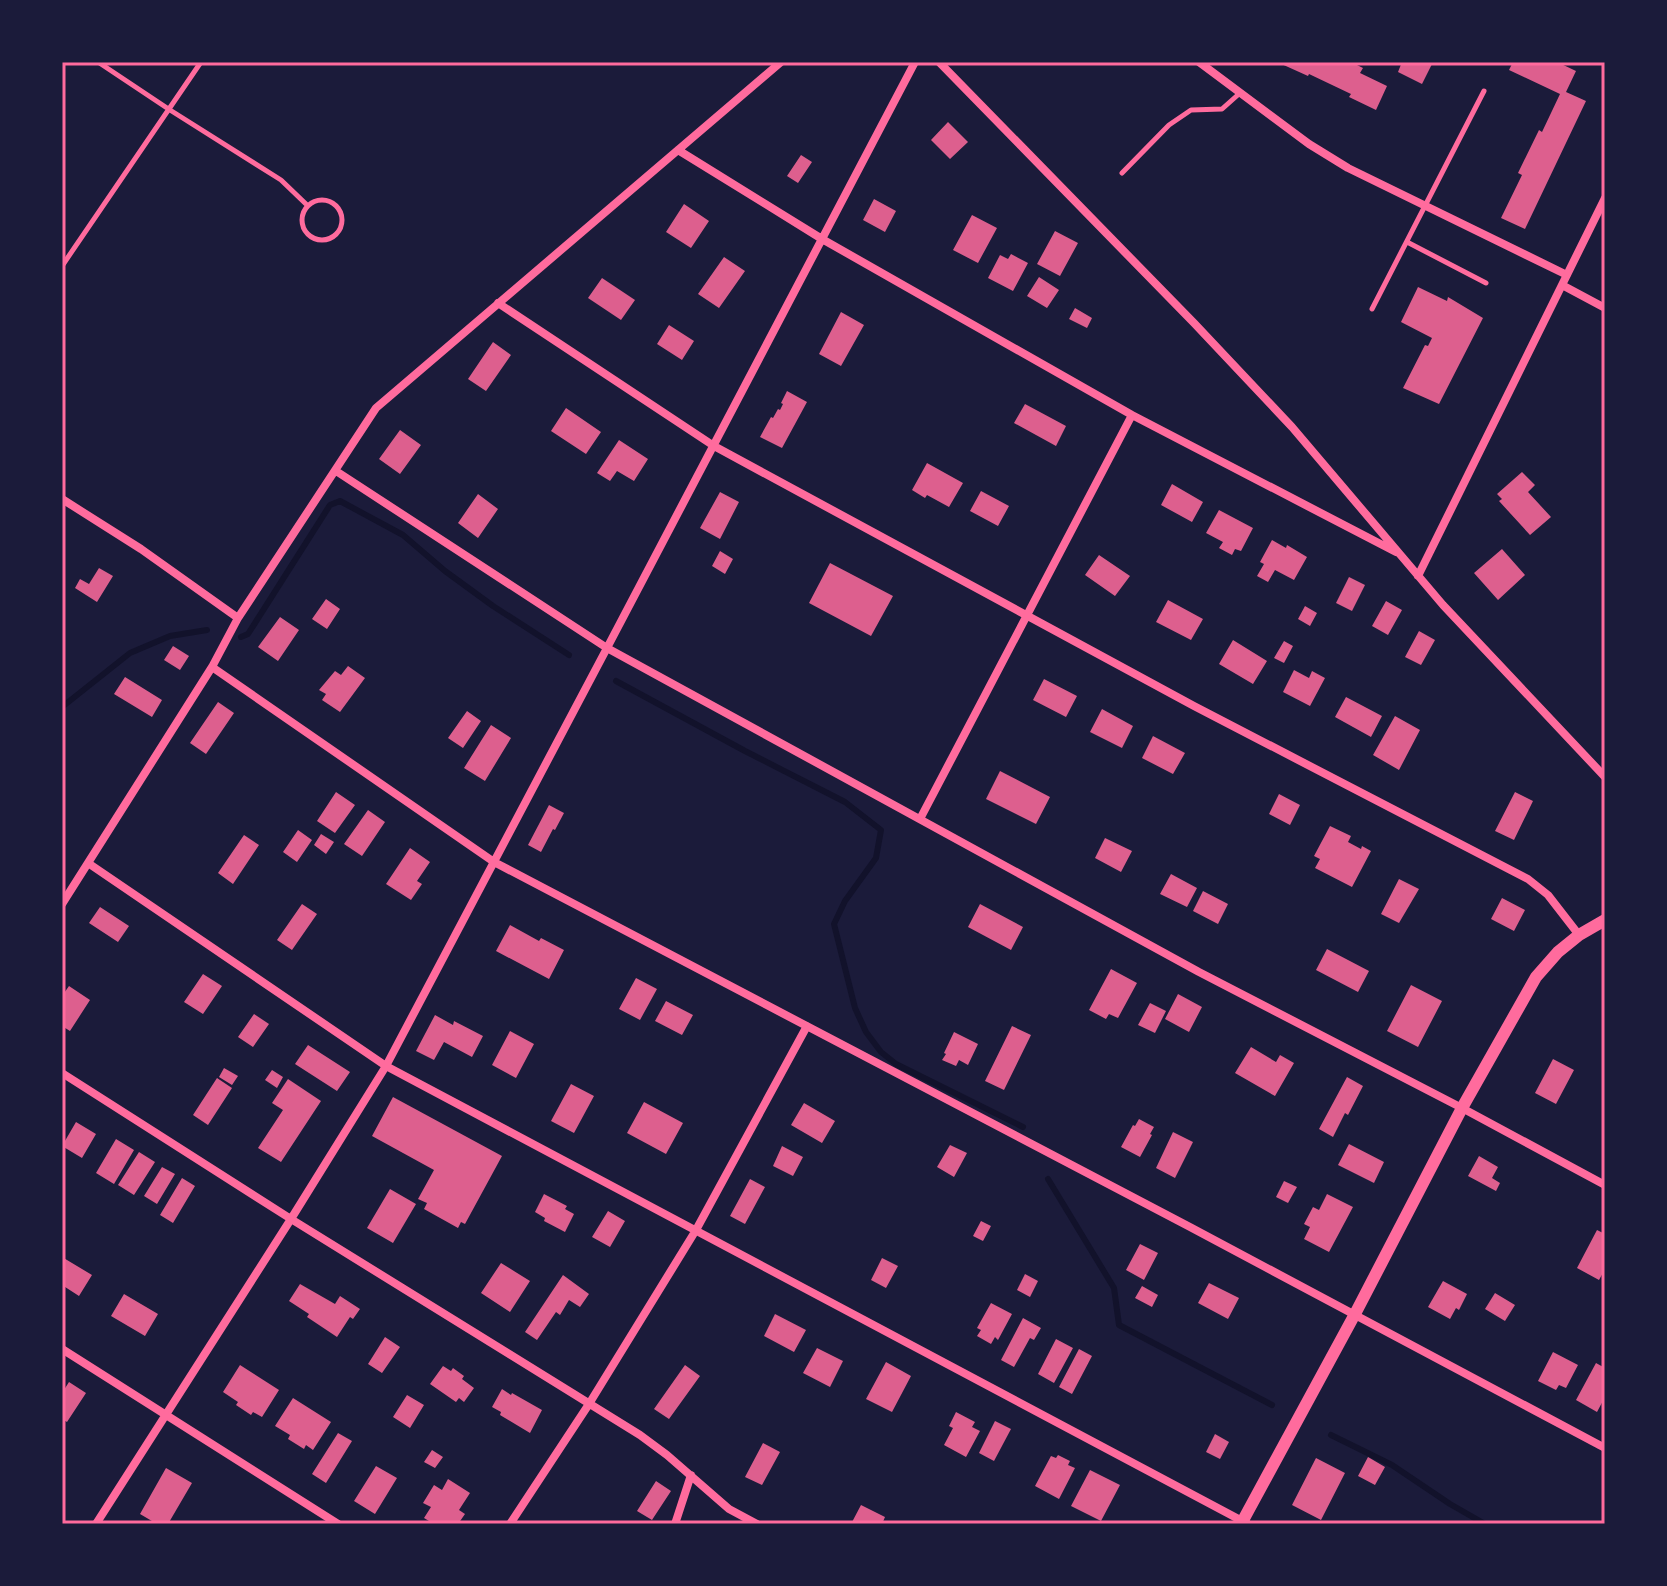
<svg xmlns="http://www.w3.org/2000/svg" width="1667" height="1586" viewBox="0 0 1667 1586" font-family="'Alegreya Sans',sans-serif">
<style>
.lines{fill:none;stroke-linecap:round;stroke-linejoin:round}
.stream{stroke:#12122b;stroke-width:6}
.building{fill:#dd5f8e}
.service{stroke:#ff6b9d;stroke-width:5}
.minor{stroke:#ff6b9d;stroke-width:8}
.tertiary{stroke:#ff6b9d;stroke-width:12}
.neatline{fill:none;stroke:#ff6b9d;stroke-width:3}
</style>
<rect width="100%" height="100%" fill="#1b1b3a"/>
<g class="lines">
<path class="stream" d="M241,637L248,634L330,505L340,501L403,535L445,571L493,606L569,655
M616,681L745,751L845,802L881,830L876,858L845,901L834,924L855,1008L866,1032L881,1052L896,1064L1023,1127
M62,707L130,653L170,636L207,630
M1048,1179L1114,1288L1119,1325L1272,1405
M1331,1435L1392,1465L1450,1504L1485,1524"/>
</g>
<path class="building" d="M1277,62H1351L1363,68L1360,73L1387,86L1376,110L1349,97L1351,94L1309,74L1308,76Z
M1402,62H1433L1422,84L1398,72Z
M1513,62H1557L1576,71L1566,92L1586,101L1525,229L1501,218L1522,175L1518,173L1539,130L1542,132L1560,94L1509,70Z
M948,122L968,142L950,159L931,140Z
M801,155L812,162L798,183L787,176Z
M874,199L896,211L885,232L863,220Z
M684,204L709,221L691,248L666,232Z
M972,215L997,228L978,263L953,250Z
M1055,231L1078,243L1060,276L1037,264Z
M1011,254L1028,263L1013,291L988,278L1000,255L1008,259Z
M724,257L745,271L719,308L698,294Z
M1039,277L1059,290L1047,308L1027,296Z
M602,278L635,300L621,320L588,298Z
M1418,287L1447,301L1448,297L1483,318L1439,404L1403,388L1425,345L1428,346L1432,338L1401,322Z
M1075,308L1092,318L1087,328L1069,319Z
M841,312L864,325L841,366L819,354Z
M669,325L694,341L682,360L657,344Z
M493,342L511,355L486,391L468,379Z
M787,391L807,402L782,448L760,437L771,417L773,418L778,409L780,410L783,404L781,403Z
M1025,404L1066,426L1056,446L1014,423Z
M566,408L601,432L586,454L551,431Z
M400,430L421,445L400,474L379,459Z
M619,440L648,459L634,481L617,471L610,481L597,473Z
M927,463L963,483L949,507L927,495L925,498L912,490Z
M1522,472L1535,485L1528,492L1551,517L1530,535L1499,501L1502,499L1497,494Z
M1172,484L1203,502L1192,522L1161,505Z
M981,491L1009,506L998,526L970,511Z
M720,492L739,502L720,539L700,528Z
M478,494L498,509L478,538L458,523Z
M1219,510L1253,528L1241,551L1235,549L1232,555L1219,548L1223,542L1206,533Z
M1272,540L1286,548L1287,545L1307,557L1294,580L1275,570L1268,582L1257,576L1264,564L1260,562Z
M1502,549L1525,575L1498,600L1474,573Z
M720,551L733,559L725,574L712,566Z
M1099,555L1130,576L1115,596L1085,575Z
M830,563L893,596L871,636L809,603Z
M99,568L113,576L97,602L75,588L80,579L89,584Z
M1349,577L1365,585L1352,611L1336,603Z
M326,599L340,609L327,629L312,619Z
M1168,600L1203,619L1191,640L1156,622Z
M1386,601L1402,610L1388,635L1372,626Z
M1305,606L1317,613L1310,626L1298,619Z
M280,617L299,630L278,661L258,647Z
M1419,631L1435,640L1421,665L1405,657Z
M1233,640L1267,661L1253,684L1219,664Z
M1284,641L1293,646L1284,663L1274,658Z
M173,646L189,656L180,670L164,660Z
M348,666L365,678L340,712L322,700L326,694L319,690L335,671L341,675Z
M1294,670L1309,678L1312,671L1325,678L1310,706L1283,692Z
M125,677L162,700L152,717L114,694Z
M1044,679L1077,696L1066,717L1033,700Z
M1346,697L1382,716L1371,737L1335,717Z
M218,702L234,713L206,754L190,743Z
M1102,709L1133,726L1122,748L1090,732Z
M467,711L481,721L463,748L448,738Z
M1395,716L1420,730L1399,770L1373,755Z
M491,725L511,738L485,781L464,768Z
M1153,736L1185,753L1173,774L1142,758Z
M1000,771L1050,797L1036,824L986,799Z
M336,792L355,805L335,833L317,821Z
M1515,792L1533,801L1514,840L1495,831Z
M1279,794L1300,805L1290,825L1269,814Z
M549,805L564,813L555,830L553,829L541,852L528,845Z
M368,810L385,822L362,856L344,844Z
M1330,826L1351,836L1348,842L1361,849L1362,846L1371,851L1352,887L1315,868L1320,859L1314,856Z
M298,830L312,840L297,862L283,852Z
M321,834L334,842L326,854L314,845Z
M244,835L259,845L233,884L218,873Z
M1105,838L1132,851L1121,872L1095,858Z
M410,848L430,862L417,881L422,884L411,900L386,884Z
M1171,874L1197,888L1187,907L1160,894Z
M1399,879L1419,889L1399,923L1381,914Z
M1203,891L1228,904L1218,924L1193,911Z
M1502,898L1525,910L1514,931L1491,919Z
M302,904L317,914L292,950L277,940Z
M980,904L1023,927L1011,950L968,927Z
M100,907L129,926L118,942L89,923Z
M510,925L539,941L541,938L564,950L549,979L496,951Z
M1327,949L1369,971L1358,992L1316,970Z
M1111,969L1137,983L1118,1018L1109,1014L1106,1019L1089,1010Z
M203,974L222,986L203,1014L184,1002Z
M636,978L657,989L640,1020L619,1009Z
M1411,985L1442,1001L1418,1047L1387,1031Z
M69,986L90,1000L70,1031L62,1026V996Z
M1178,994L1202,1007L1189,1032L1165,1019Z
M666,1001L693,1015L682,1035L655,1021Z
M1150,1003L1166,1011L1155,1033L1138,1025Z
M254,1014L269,1024L253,1047L238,1037Z
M435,1015L453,1025L454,1021L483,1036L472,1057L444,1042L434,1060L416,1051Z
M1012,1026L1031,1035L1004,1090L985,1081Z
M510,1031L534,1044L516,1078L492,1065Z
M954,1032L978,1044L968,1065L959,1060L956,1066L942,1060L946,1054L944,1053Z
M308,1045L350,1072L337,1091L295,1064Z
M1251,1047L1276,1062L1280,1055L1294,1063L1275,1096L1235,1073Z
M1553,1059L1574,1070L1556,1104L1535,1093Z
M224,1068L238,1076L232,1085L219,1077Z
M272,1070L283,1077L277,1088L265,1080Z
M1347,1077L1363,1086L1348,1115L1345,1113L1333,1137L1319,1129Z
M217,1078L232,1088L208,1125L193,1115Z
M288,1079L321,1101L281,1162L258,1148L283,1110L272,1103Z
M571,1084L594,1096L574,1133L551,1121Z
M393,1097L502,1156L465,1224L461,1222L458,1228L424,1209L427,1203L418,1199L434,1170L372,1136Z
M644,1102L683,1123L666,1154L627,1133Z
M804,1103L835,1121L822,1143L791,1125Z
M1139,1119L1154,1127L1150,1134L1152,1135L1140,1157L1121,1147L1133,1125L1135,1126Z
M76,1122L96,1134L82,1158L62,1146Z
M1173,1132L1193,1142L1175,1178L1156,1168Z
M116,1139L134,1150L114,1184L96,1173Z
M1349,1144L1384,1162L1374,1183L1338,1165Z
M950,1145L967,1153L954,1177L937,1167Z
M782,1146L803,1157L793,1176L773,1166Z
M139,1152L155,1162L134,1195L118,1185Z
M1479,1156L1498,1167L1492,1178L1500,1183L1496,1191L1468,1176Z
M162,1167L175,1174L157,1204L144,1196Z
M182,1178L195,1186L173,1223L160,1215Z
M750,1179L765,1187L745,1224L730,1216Z
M1284,1181L1297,1187L1288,1203L1276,1197Z
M390,1189L416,1204L393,1243L367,1228Z
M544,1194L567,1206L565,1209L574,1214L565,1232L544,1221L545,1218L535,1212Z
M1327,1194L1353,1207L1329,1252L1304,1239L1310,1227L1304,1224L1313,1207L1319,1210Z
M608,1211L625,1221L610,1247L592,1237Z
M981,1221L991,1226L983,1241L973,1236Z
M1597,1230L1605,1234V1269L1599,1280L1577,1268Z
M1140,1244L1158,1253L1144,1280L1126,1270Z
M62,1257L92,1275L79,1296L62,1285Z
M882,1258L898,1266L886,1288L871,1280Z
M501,1263L530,1281L510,1312L481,1293Z
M1025,1274L1038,1281L1030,1297L1017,1290Z
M563,1275L589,1294L580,1307L569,1300L560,1315L556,1312L537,1340L525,1332Z
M1443,1281L1467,1294L1459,1310L1456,1308L1450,1319L1428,1307Z
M1209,1283L1239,1298L1228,1319L1198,1303Z
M300,1284L335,1304L340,1296L360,1309L353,1319L350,1317L337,1337L307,1317L309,1314L289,1301Z
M1142,1286L1158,1295L1152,1307L1135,1298Z
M1495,1293L1515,1305L1505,1321L1485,1309Z
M124,1294L158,1314L145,1336L111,1316Z
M991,1303L1012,1314L998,1340L995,1337L991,1344L977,1336L981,1330L977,1328Z
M775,1314L806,1330L794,1352L764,1336Z
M1023,1318L1041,1328L1034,1340L1030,1338L1014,1367L1001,1360Z
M385,1337L400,1347L382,1373L368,1364Z
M1056,1339L1073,1348L1054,1383L1038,1374Z
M817,1348L843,1361L830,1387L803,1373Z
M1079,1349L1092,1356L1072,1394L1059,1387Z
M1553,1352L1578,1365L1566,1388L1559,1385L1556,1390L1538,1381Z
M886,1362L911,1376L892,1412L866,1399Z
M1596,1363L1605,1368V1397L1597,1412L1576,1400Z
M240,1365L279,1390L262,1417L253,1412L251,1415L236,1405L238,1402L223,1392Z
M685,1365L700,1376L669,1419L654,1409Z
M443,1366L451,1371L453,1368L464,1376L462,1379L474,1388L464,1402L459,1398L456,1402L430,1384Z
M69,1382L86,1393L67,1422L62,1419V1393Z
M502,1389L511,1395L512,1393L542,1410L530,1433L500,1415L501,1412L492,1407Z
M407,1395L424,1405L410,1428L393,1417Z
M293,1398L331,1422L313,1450L306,1445L304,1449L288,1439L290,1435L275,1426Z
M956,1412L975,1422L972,1427L980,1431L966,1457L944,1445L953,1428L949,1426Z
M995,1421L1011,1429L994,1461L979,1453Z
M338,1433L352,1441L326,1483L312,1474Z
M1215,1434L1229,1442L1220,1459L1206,1452Z
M763,1443L780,1452L762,1485L745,1477Z
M432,1450L443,1457L435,1468L424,1462Z
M1058,1455L1070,1461L1068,1465L1075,1468L1059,1499L1035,1486L1051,1456L1056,1458Z
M1368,1457L1385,1467L1375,1485L1358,1476Z
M1316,1458L1345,1473L1321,1520L1292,1505Z
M376,1466L397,1478L375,1514L354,1501Z
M166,1468L192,1483L168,1524H157L140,1514Z
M1090,1470L1120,1485L1101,1521L1071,1506Z
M448,1479L470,1493L459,1510L465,1514L458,1524H434L424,1518L431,1507L423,1503L434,1485L442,1490Z
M656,1481L671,1491L652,1520L637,1511Z
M861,1505L885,1517L882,1524H851Z"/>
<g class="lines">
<path class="service" d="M98,62L170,110L281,180L307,205
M1122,173L1169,125L1191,110L1222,109L1240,93
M302 220a20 20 0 1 1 40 0a20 20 0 1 1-40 0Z
M1407,242L1486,283
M62,266L201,62
M1372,309L1484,91"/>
<path class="minor" d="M939,62L1194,323L1292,427L1443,605L1605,777
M1199,62L1309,144L1348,168L1567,275
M678,150L822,239L1132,415L1396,552
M1562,285L1605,308
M498,303L714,446L1194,706L1528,879L1548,895L1579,935
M336,471L607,648L1199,972L1462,1108L1605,1185
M62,499L141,549L238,618
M1418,576L1605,198
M212,667L494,862L1190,1227L1605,1448
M920,819L1132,415
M88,863L386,1066L1248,1524
M62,904L212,667L238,618L376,408L781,62
M62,1073L291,1219L640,1435L667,1455L729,1509L757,1524
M62,1349L338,1524
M96,1524L291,1219L386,1066L607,648L915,62
M510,1524L589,1404L696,1230L807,1026
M675,1524L691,1475"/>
<path class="tertiary" d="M1241,1524L1355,1314L1462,1108L1536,977L1558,952L1579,935L1605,920"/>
</g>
<rect width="1667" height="1586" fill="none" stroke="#1b1b3a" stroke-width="128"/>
<rect x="64" y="64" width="1539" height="1458" class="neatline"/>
</svg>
